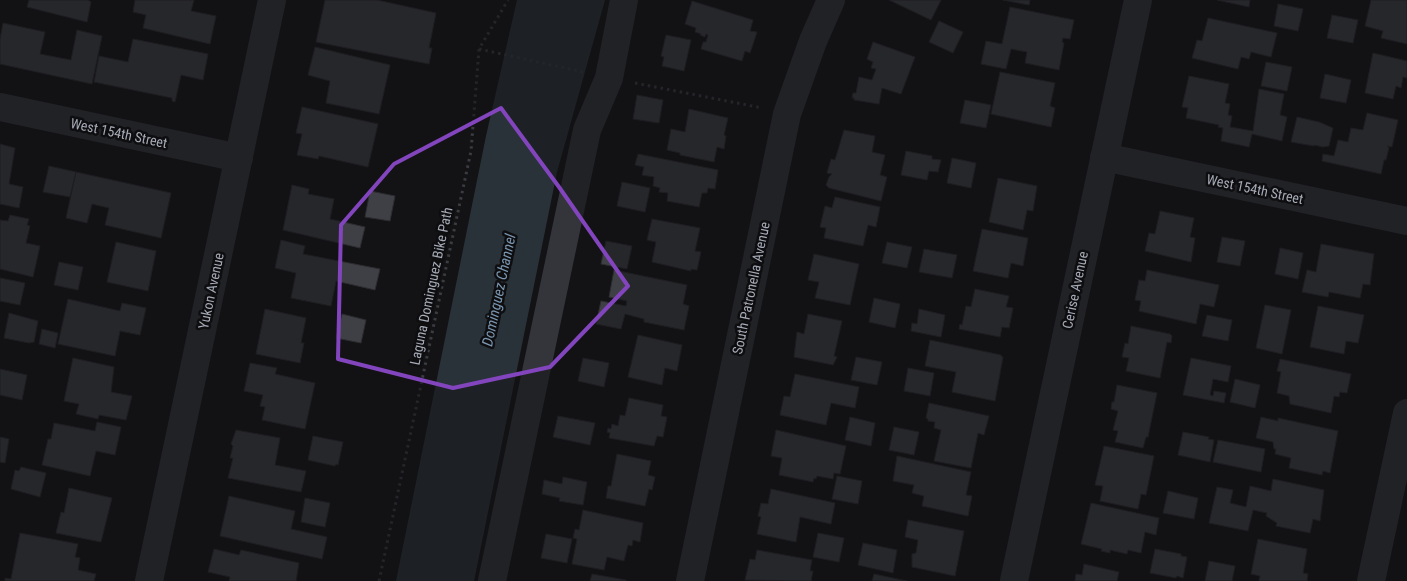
<svg xmlns="http://www.w3.org/2000/svg" width="1407" height="581" viewBox="0 0 1407 581" font-family="'Roboto Condensed',sans-serif">
<style>
.water{fill:#2a3239}
.building{fill:#3f4045;stroke:#2d2d31}
.lines{fill:none;stroke-linecap:round;stroke-linejoin:round}
.path{stroke:#3a3c41;stroke-width:3;stroke-dasharray:2.5 4;stroke-linecap:butt}
.minor{stroke:#34353a;stroke-width:28}
.marked{fill:none;stroke:#8345bd;stroke-width:4;stroke-linejoin:round}
.labels{text-anchor:middle;stroke-width:5;stroke-linejoin:round;paint-order:stroke}
.street-label{font-size:14px;fill:#a5aab6;stroke:#0e0e10}
.water-label{font-size:15px;font-style:italic;fill:#7b97b1;stroke:#0e0e10}
</style>
<rect width="100%" height="100%" fill="#131315"/>
<path class="water" d="M517,0H605L557,172L474,581H396L486,136Z"/>
<path class="building" d="M29,0H88L91,2L87,22L27,7Z
M135,0H194L191,11L216,16L210,44L143,28L146,15L133,12Z
M325,0H377L436,13L429,48H432L429,64L316,42Z
M889,0H941L931,20Z
M1003,0H1030L1029,5Z
M1217,0H1250L1249,7Z
M1371,0H1407V44L1381,38L1383,31L1365,26Z
M692,1L753,20L750,31L757,32L750,53L745,51L742,61L701,49L703,42H706L708,35L706,34L705,37L700,35L701,34L695,32L696,28L685,24Z
M1278,4L1303,9L1298,31L1274,26Z
M1010,7L1074,20L1070,39L1063,38L1062,42L1064,43L1059,70L1025,63L1027,52L1011,49L1006,69L981,64L986,41L1002,44Z
M1332,15L1358,20L1353,43L1327,38Z
M1208,18L1277,33L1271,57L1251,52L1249,59L1241,57L1238,69L1192,58L1197,40L1202,41Z
M939,21L963,32L953,53L929,42Z
M3,23L45,32L40,54L71,60L77,30L102,36L92,84L0,64V39Z
M666,35L691,40L684,71L662,66L664,57L661,56Z
M133,39L208,54L203,80L181,75L175,102L172,101V98L94,82L99,56L128,62Z
M873,42L915,57L901,94L882,88L879,104L854,100V98H852L853,93H856L859,77L872,80L876,69L871,68L873,62L867,59Z
M315,47L390,65L379,114L326,103L330,81L308,75Z
M1373,53L1407,61V78L1403,77L1401,88L1396,86L1393,99L1365,93Z
M1266,62L1292,67L1287,91L1261,86Z
M1000,72L1055,83L1050,106L1055,108L1051,127L991,114Z
M1325,74L1351,80L1346,103L1320,98Z
M1189,76L1229,84L1225,103L1230,104L1228,115L1232,116L1230,127L1253,131L1259,89L1284,94L1280,115L1287,117L1282,141L1252,134L1249,147L1221,141L1223,128L1218,127L1219,125L1186,118L1188,108L1182,107Z
M637,95L663,100L659,123L633,119Z
M965,100L991,105L986,128L960,123Z
M302,107L378,124L368,167L319,156L318,159L297,155L302,134L296,133Z
M689,109L728,118L724,135L726,136L724,149L717,147L714,162L680,155V153L667,150L671,129L685,132Z
M1367,113L1398,120L1392,147L1387,146L1389,148L1386,160H1384L1381,174L1322,161L1323,154L1334,156L1338,140L1348,142L1351,128L1363,130Z
M1297,117L1319,122L1333,128L1329,146L1323,147L1314,145V146L1291,142Z
M844,130L875,136L872,152L885,155L880,175L887,177L881,201L829,188L826,185L829,177L832,174L827,173L831,159L835,160Z
M0,144L15,148L9,184L23,187L19,208L0,204Z
M906,151L932,156V159L941,160L938,172L929,171L927,180L901,175Z
M638,154L718,170L715,189L708,188L707,193H702L699,207L667,201L668,193L659,192L660,188L653,186L654,177L642,175L644,167L635,165Z
M952,158L976,163L971,188L947,183Z
M49,166L76,172L70,197L43,192Z
M76,172L171,193L161,238L105,225L109,208L92,204L87,223L66,218Z
M998,178L1037,186L1033,211L1027,210L1023,230L989,222Z
M622,182L650,188L645,212L617,206Z
M292,185L309,189L308,194L334,199L330,219L365,227L360,248L283,230Z
M370,191L395,196L390,221L365,217Z
M835,197L880,207L876,227L868,225L863,246L824,238L826,228L820,227L825,206L832,208Z
M1160,211L1194,218L1190,237L1195,238L1191,262L1145,251L1149,233L1155,234Z
M10,215L29,219L27,225L30,226L26,243L40,246L33,277L0,269V220L8,221Z
M652,219L700,228L695,251L701,252L697,270L691,269V271L652,262L656,242L647,240Z
M982,229L1028,238L1023,266L1011,263L1008,278L973,271Z
M1222,237L1245,241L1240,266L1217,262Z
M281,240L305,246L303,254L380,269L375,290L336,281L331,306L291,298L296,273L275,268Z
M606,241L632,246L627,269L601,264Z
M116,242L156,251L148,291L107,282Z
M887,242L912,247L907,268L882,263Z
M1321,244L1374,254L1370,285L1363,284L1360,298L1329,292L1328,297L1302,292L1307,270L1316,272Z
M1280,248L1303,253L1298,279L1275,274Z
M924,249L957,255L952,278L919,272Z
M814,254L859,264L850,305L815,298L819,282L808,280Z
M59,262L83,267L78,290L54,285Z
M614,270L687,285L683,304L689,306L684,330L644,322V319L625,314L621,329L596,324L601,301L626,306L627,301L609,297Z
M1147,270L1219,285L1214,307L1200,304L1196,324L1139,311L1141,301L1135,300L1139,280L1145,281Z
M0,278L25,283L20,305L0,301Z
M975,289L1009,296L1006,307L1013,308L1009,328L1002,327L1000,337L959,329L960,324L962,325L966,306L971,307Z
M874,298L900,304L895,328L869,322Z
M68,299L120,311L122,303L146,308L140,335L120,331L115,356L58,344Z
M1265,305L1291,310L1282,354L1256,348Z
M1318,306L1364,315L1358,343L1346,341L1344,354L1310,347Z
M265,309L306,318L301,343H304L300,363L256,354Z
M919,309L945,315L941,337L911,331L912,323L917,324Z
M9,313L38,321L34,342L29,343L4,338Z
M342,314L366,320L361,343L336,338Z
M808,314L842,321L834,356L837,357L833,365L794,357L797,332L804,334Z
M1207,315L1232,320L1228,341L1202,336Z
M1131,326L1170,334L1172,336L1171,343L1167,342L1160,378L1126,371L1129,358L1122,357L1125,343L1128,344Z
M42,329L58,333L55,348L39,344Z
M638,335L682,345L677,371L665,368L662,385L628,377Z
M930,340L1001,355V356L1003,357L995,401L952,392L956,372L925,366Z
M856,357L882,362L877,385L851,380Z
M73,358L114,367L111,392L132,396L126,420L99,415L98,419L76,414L79,404L64,401Z
M583,358L609,363L604,387L578,381Z
M1191,358L1231,366L1228,382L1213,379L1210,395L1213,396L1214,391L1226,393L1224,403L1183,395Z
M1280,359L1351,374L1347,393L1340,392L1339,397L1334,396L1331,413L1290,404L1289,396L1277,393L1281,372L1277,371Z
M250,363L277,368L275,374L315,383L305,429L262,420L265,407L260,406L263,395L244,391Z
M908,368L934,373L930,396L904,391Z
M0,369L27,375L22,400L0,395Z
M795,374L859,387L855,408L831,403L826,425L780,415L784,396L790,397Z
M1235,379L1260,385L1255,408L1230,402Z
M1117,385L1157,393L1148,437H1146L1143,448L1115,442L1118,431L1113,430L1118,411L1111,409L1112,402H1114Z
M629,398L663,405L661,416L667,417L663,437L657,436L654,446L609,438L610,433L607,432L608,428L611,429L612,424L618,426L620,415L625,416Z
M929,403L989,416L984,435L978,433L971,468L934,461L941,430L934,428L935,422L928,421V419L926,418Z
M558,416L595,423L590,445L553,437Z
M850,417L875,423L871,446L845,440Z
M1261,417L1278,421V418L1338,431L1330,473L1323,471L1322,475L1289,468L1291,458L1275,454L1276,449H1274L1273,442L1256,438Z
M97,422L121,427L115,455L96,451L90,476L42,465L48,439H51L54,423L95,431Z
M894,427L919,432L914,455L889,450Z
M236,430L280,438L275,465L306,471L301,492L228,478L233,458H230L233,446L231,444Z
M776,430L846,446L840,474L834,473L833,479L817,476L816,479L814,478L813,482L779,475L782,458L771,456Z
M1183,432L1209,437L1208,439L1214,440L1210,462L1178,455Z
M313,436L343,442L338,465L336,464L335,466L308,460Z
M0,437L9,439L5,463L0,462Z
M1218,440L1265,449L1261,472L1213,462Z
M1104,446L1154,456L1146,495L1141,494L1138,509L1100,501L1103,486L1095,485Z
M617,454L651,461L648,475L655,477L652,490L649,489L645,506L606,498L608,486H611Z
M897,456L971,472L966,495L972,496L968,516L922,506L924,496L912,493L914,485L893,481Z
M21,467L46,473L40,497L11,489L15,470L19,471Z
M837,476L862,481L858,504L832,499Z
M563,477L587,482L583,505L559,501L560,498L542,494L544,480L562,484Z
M1273,479L1324,490L1320,521L1313,519L1310,533L1276,526L1277,523L1266,516L1267,513L1253,510L1248,531L1209,523L1217,487L1233,490L1230,503L1246,507L1250,486L1271,491Z
M69,488L112,498L101,542L56,533L61,512L64,513Z
M771,489L835,503L831,524L800,517L796,542L757,534L761,517L758,516L761,503L768,504Z
M1168,491L1198,498L1194,519L1163,513Z
M229,496L295,511L291,529L327,537L322,559L220,536Z
M305,498L330,503L325,527L301,522Z
M1091,503L1159,518L1156,535L1145,532L1141,553L1128,550L1127,554L1110,550V553L1101,551L1102,549L1081,544Z
M583,510L643,523L640,542L633,540L632,546L628,545L624,561L607,557L604,570L572,564L577,539L573,538L575,529L579,530Z
M908,520L964,531L955,576L912,567V554L916,553L918,540L905,537Z
M20,533L78,544L75,557L80,558L78,570L96,574L94,581H5V578L11,579Z
M818,533L844,538L839,562L813,557Z
M546,534L572,539L567,563L541,558Z
M1258,539L1307,549L1303,573L1308,574L1307,581H1259L1260,576L1251,574Z
M863,543L897,550L893,573L858,565Z
M214,549L239,555L241,550L299,563L296,581H229L230,577L208,572Z
M1155,549L1181,554V556L1187,557L1183,578L1177,576L1176,578L1150,573Z
M757,550L812,560L810,571H813L811,581L745,580L750,559L755,560Z
M1209,561L1235,566L1232,581H1205Z
M1084,564L1119,572L1117,581H1075L1076,574L1082,575Z
M592,574L626,580V581H590Z
M874,574L907,581H872Z"/>
<g class="lines">
<path class="path" d="M479,49L583,72
M635,83L762,108
M379,581L471,151L479,49L508,0"/>
<path class="minor" d="M0,107L239,158
M1104,157L1407,221
M149,581L272,0
M492,581L587,130L609,78L624,0
M690,581L787,114L813,41L831,0
M1014,581L1138,0
M1371,581L1407,413"/>
</g>
<path d="M0 0H1407V581H0ZM501,108L559,187L628,286L550,367L453,388L338,359L341,225L394,164Z" fill="#131315" fill-opacity=".55" fill-rule="evenodd"/>
<path class="marked" d="M501,108L559,187L628,286L550,367L453,388L338,359L341,225L394,164Z"/>
<g class="labels">
<g class="street-label">
<text transform="translate(119 133) rotate(12)" y="5">West 154th Street</text>
<text transform="translate(1255 189) rotate(12)" y="5">West 154th Street</text>
<text transform="translate(431 286) rotate(-78)" y="5">Laguna Dominguez Bike Path</text>
<text transform="translate(751 288) rotate(-78)" y="5">South Patronella Avenue</text>
<text transform="translate(1075 290) rotate(-78)" y="5">Cerise Avenue</text>
<text transform="translate(211 291) rotate(-78)" y="5">Yukon Avenue</text>
</g>
<g class="water-label">
<text transform="translate(499 290) rotate(-78)" y="5">Dominguez Channel</text>
</g>
</g>
</svg>
